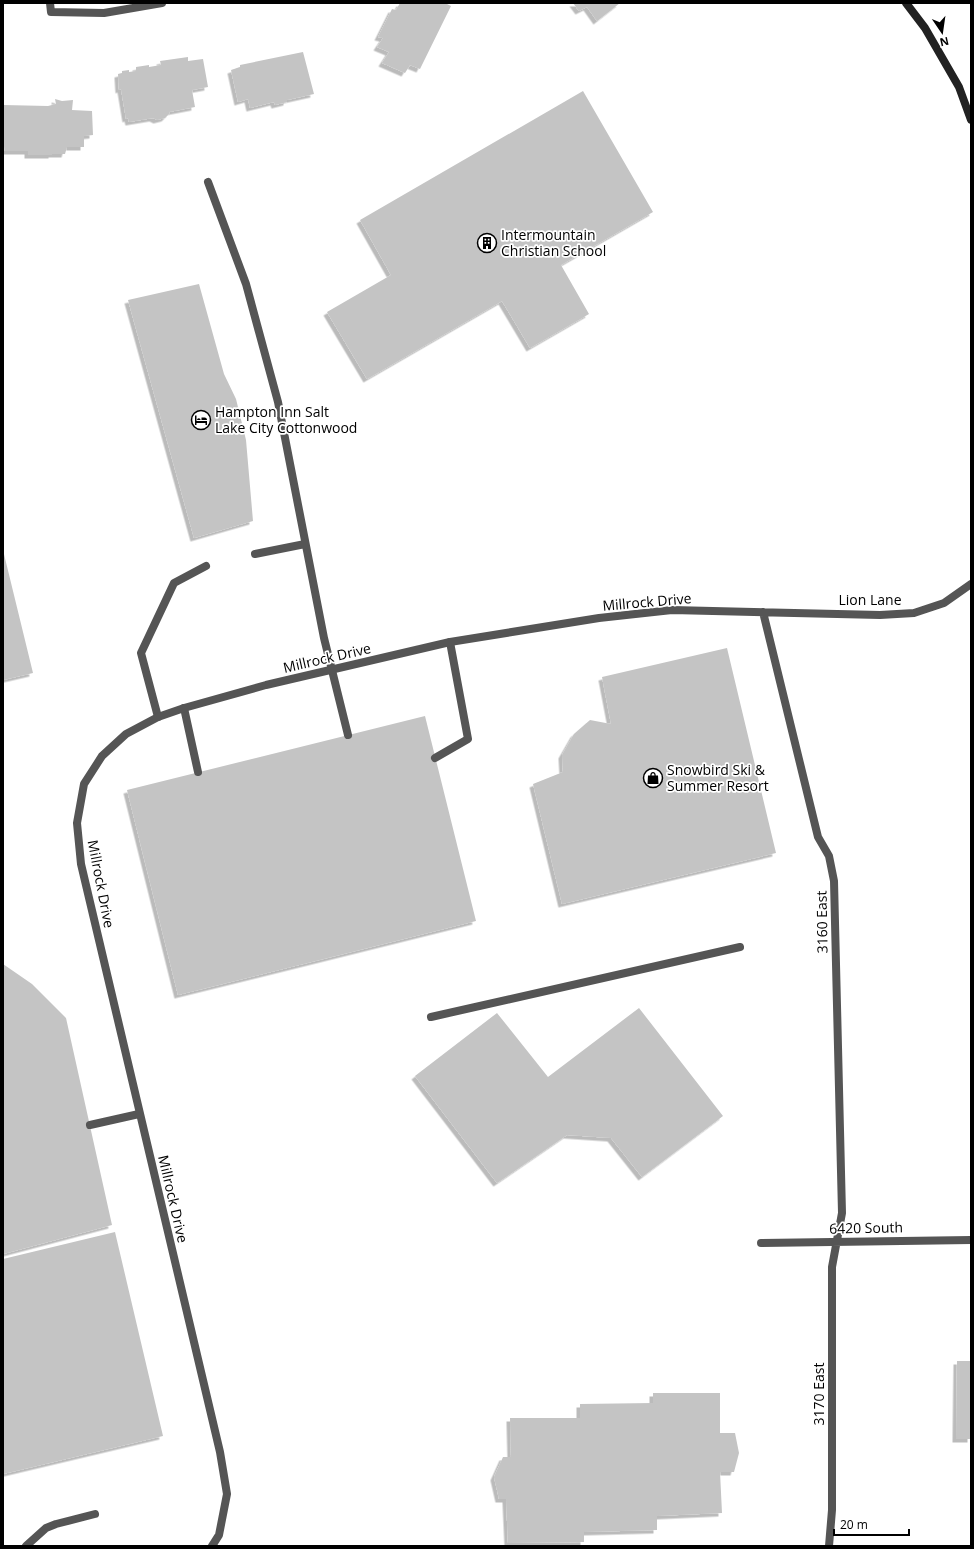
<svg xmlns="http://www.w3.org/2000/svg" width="974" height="1549" viewBox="0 0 974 1549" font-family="'Open Sans',sans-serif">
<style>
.building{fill:#c4c4c4;filter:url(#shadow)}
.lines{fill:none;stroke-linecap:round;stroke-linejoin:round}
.lane{stroke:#555;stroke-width:8}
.street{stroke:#555;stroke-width:8}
.secondary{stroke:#222;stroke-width:8}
.labels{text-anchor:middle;stroke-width:3.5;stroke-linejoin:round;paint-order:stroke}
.poi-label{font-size:14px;fill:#000;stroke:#fff;text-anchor:start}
.street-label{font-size:14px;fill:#000;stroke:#fff}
</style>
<defs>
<filter id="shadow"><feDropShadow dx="-3.5" dy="3.5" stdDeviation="0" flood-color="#0004"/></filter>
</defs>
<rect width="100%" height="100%" fill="#fff"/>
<path class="building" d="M400,3H445L451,6L420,69L410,65L405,73L382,63L389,52L377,47L383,38L378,37L392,9L396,10Z
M573,3H620L597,21L587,7L579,11Z
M303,52L314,94L287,100V102L275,105L274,102L250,108L248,99L238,102L231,70L240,67V65Z
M188,57V61L203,59L208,87L192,90L195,107L169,112L170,113L165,118L157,120L153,118L129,122L128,118L126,119L121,89L119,90L118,74L122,73V71L129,70V72L136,71V67L149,65V67L161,65L160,61Z
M583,91L653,212L561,265L589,314L530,348L502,301L367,379L327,312L391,275L360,220Z
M55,99L62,101L73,100L72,110L92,111L93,135L84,136V147H67L65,154H52V155H28V151H5L3,141V105L48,106L56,104Z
M199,284L224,374L236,399L246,440L253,521L194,538L128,300Z
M3,550L33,673L3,680Z
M727,648L776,853L562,904L533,784L563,772L562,755L574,734L590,720L611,724L602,677Z
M425,716L476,921L178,995L127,790Z
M3,964L32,984L66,1018L112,1225L3,1254Z
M639,1008L723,1116L642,1177L611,1138L567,1135L497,1183L415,1076L497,1013L548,1077Z
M115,1232L163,1436L3,1474V1259Z
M957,1361H971V1439H956Z
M653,1393H720V1433H735L739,1453L734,1472H720L722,1513L657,1516V1530L584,1532V1542L508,1543L506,1499H499L494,1477L503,1457H511L510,1418H580V1404L653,1403Z"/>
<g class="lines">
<path class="lane" d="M208,182L246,284L278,402L324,638L348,735
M255,554L305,544
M184,708L198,772
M158,717L141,653L174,583L206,566
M435,758L468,739L450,642
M431,1017L740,947
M90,1125L139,1114
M26,1546L46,1528L56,1524L95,1514"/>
<path class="street" d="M50,3L51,12L104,13L162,3
M763,612L818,837L829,856L834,881L842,1213L832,1267V1510L829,1546
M761,1243L971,1240
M212,1546L219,1535L227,1494L220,1452L81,864L77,823L84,784L102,756L126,734L158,717L184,708L266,685L450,642L599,618L672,610L880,615L914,613L944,603L971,584"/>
<path class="secondary" d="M906,3L925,28L959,87L971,120"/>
</g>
<defs>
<symbol id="building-ring" viewBox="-11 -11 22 22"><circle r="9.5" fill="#fff" stroke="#000" stroke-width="1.5"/><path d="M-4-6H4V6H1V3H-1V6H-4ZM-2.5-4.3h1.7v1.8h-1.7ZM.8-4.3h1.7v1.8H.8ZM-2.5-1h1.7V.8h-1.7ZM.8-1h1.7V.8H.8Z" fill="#000"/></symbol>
<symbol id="hotel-ring" viewBox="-11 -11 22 22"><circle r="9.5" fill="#fff" stroke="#000" stroke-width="1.5"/><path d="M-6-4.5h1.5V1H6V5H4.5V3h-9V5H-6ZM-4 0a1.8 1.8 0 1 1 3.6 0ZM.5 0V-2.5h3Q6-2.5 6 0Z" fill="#000"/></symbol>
<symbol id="shop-ring" viewBox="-11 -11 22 22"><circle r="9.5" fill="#fff" stroke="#000" stroke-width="1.5"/><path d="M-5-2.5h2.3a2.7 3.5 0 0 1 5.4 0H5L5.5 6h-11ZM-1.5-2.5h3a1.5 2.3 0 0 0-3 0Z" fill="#000"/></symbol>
</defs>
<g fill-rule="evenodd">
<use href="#building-ring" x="476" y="232" width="22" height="22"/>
<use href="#hotel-ring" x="190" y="409" width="22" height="22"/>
<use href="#shop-ring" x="642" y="767" width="22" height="22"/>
</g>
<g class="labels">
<g class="poi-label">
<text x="501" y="240">Intermountain<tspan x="501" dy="16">Christian School</tspan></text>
<text x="215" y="417">Hampton Inn Salt<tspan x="215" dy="16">Lake City Cottonwood</tspan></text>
<text x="667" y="775">Snowbird Ski &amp;<tspan x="667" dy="16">Summer Resort</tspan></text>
</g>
<g class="street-label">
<text x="870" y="605">Lion Lane</text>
<text transform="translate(647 602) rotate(-5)" y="5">Millrock Drive</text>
<text transform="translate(327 658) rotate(-13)" y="5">Millrock Drive</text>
<text transform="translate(101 884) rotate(79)" y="5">Millrock Drive</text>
<text transform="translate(822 922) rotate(-91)" y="5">3160 East</text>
<text transform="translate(173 1199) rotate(77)" y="5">Millrock Drive</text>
<text transform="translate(866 1228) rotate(-1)" y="5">6420 South</text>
<text transform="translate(819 1394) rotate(-90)" y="5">3170 East</text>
</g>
</g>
<rect width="974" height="1549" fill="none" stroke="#000000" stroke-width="8"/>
<g transform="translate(942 32) rotate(167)" stroke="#ffffff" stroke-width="3" paint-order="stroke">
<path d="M0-3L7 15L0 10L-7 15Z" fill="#000000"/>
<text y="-6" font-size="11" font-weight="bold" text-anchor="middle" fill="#000000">N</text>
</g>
<path d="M834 1529v6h75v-6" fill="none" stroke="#000000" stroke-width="2"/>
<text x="840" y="1529" font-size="12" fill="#000000" stroke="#ffffff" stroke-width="3" paint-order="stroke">20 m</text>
</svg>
